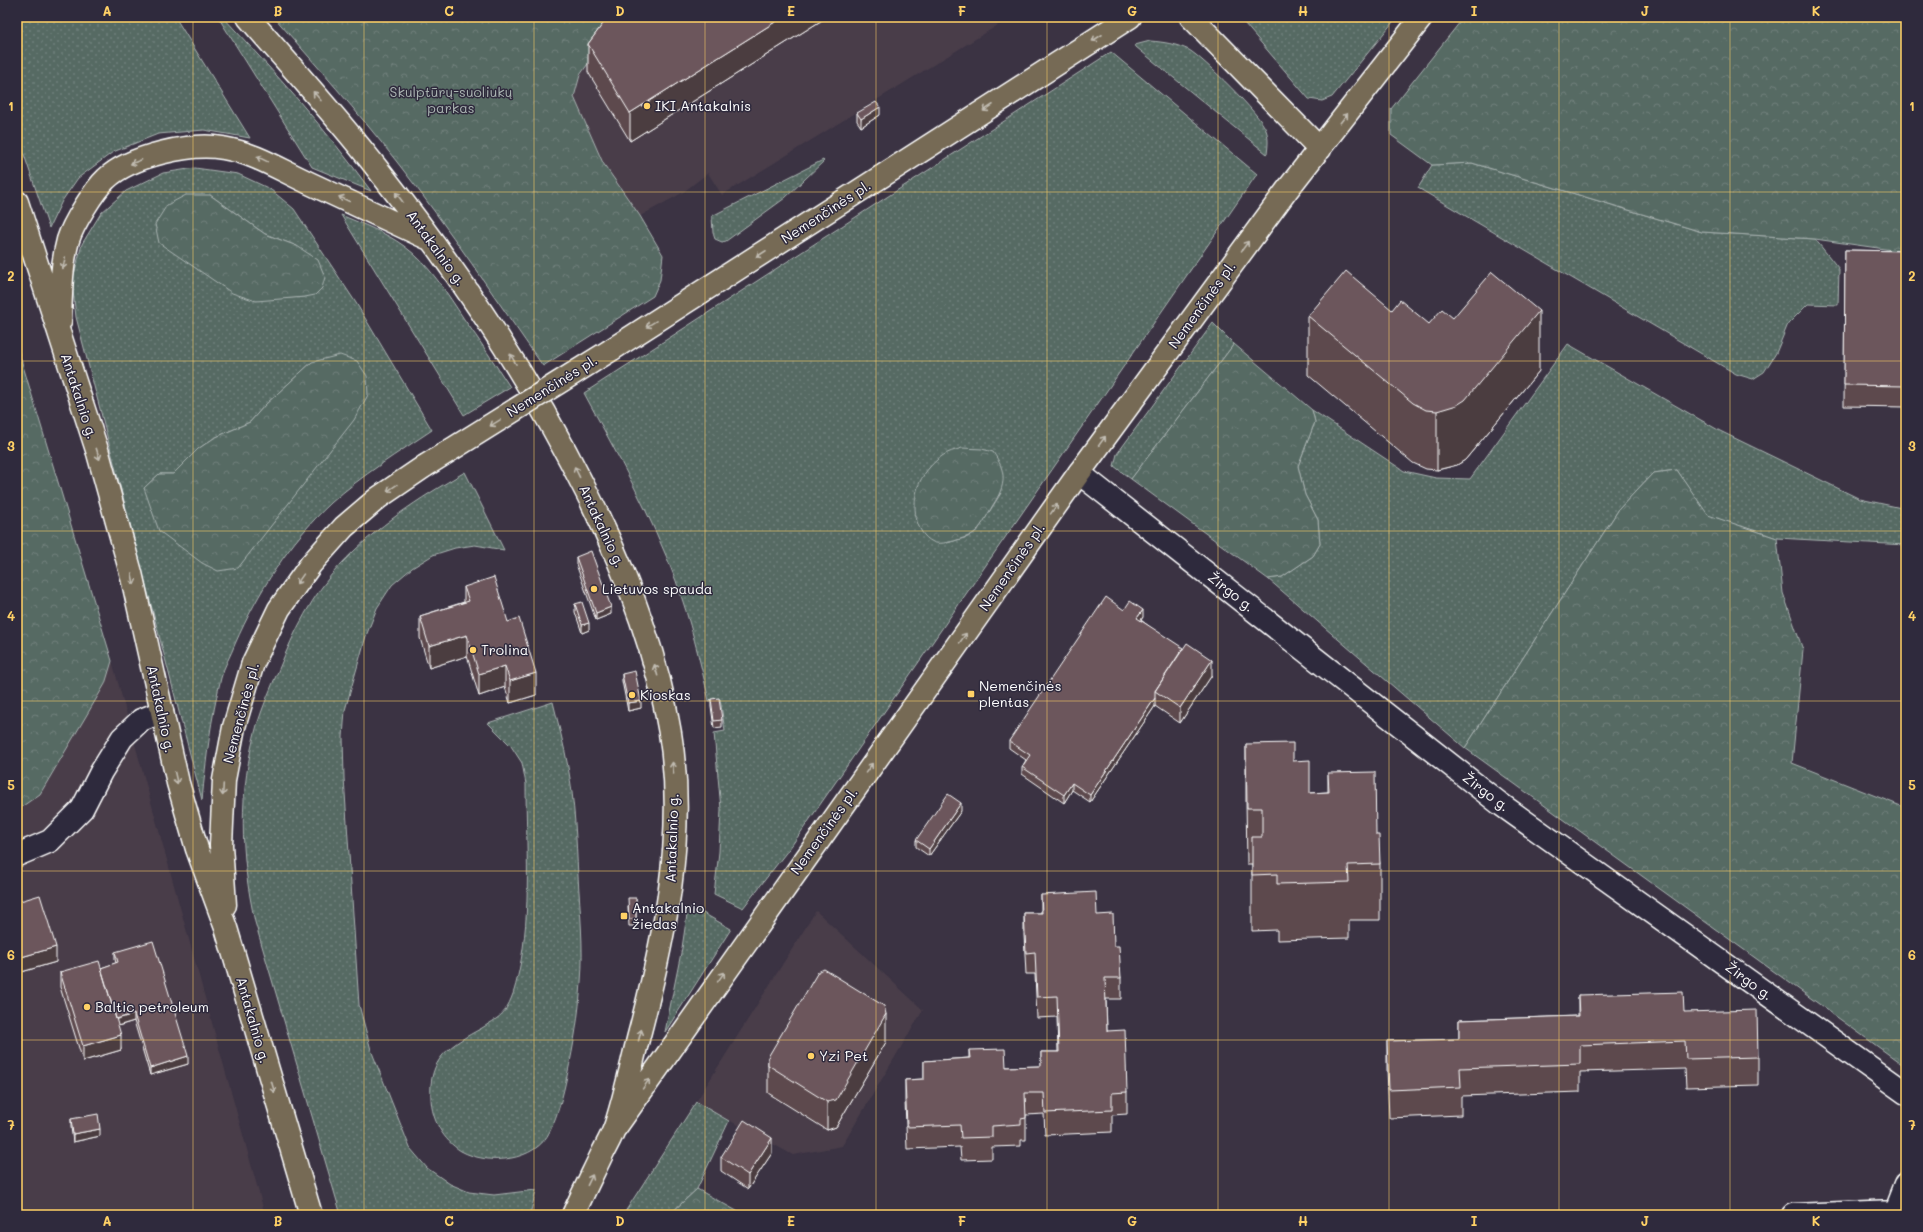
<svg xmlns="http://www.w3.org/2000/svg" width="1923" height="1232" viewBox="0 0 1923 1232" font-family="Mali,sans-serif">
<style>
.built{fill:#4a3e4a}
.grass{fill:url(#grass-dots);stroke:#aab4b2;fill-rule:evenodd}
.forest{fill:url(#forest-crowns);stroke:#aab4b2}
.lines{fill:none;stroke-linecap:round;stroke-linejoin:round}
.minor-casing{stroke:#fff;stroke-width:25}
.primary-casing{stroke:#fff;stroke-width:25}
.minor{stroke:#2f2a3d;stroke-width:22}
.primary{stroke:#766a55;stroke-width:22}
.primary-bridge-casing{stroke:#fff;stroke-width:25;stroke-linecap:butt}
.primary-bridge{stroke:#766a55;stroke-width:22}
.wall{fill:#5d4a4e;stroke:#fff}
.shaded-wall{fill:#4c3c40;stroke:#fff}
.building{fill:#6c565b;stroke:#fff}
.oneway{stroke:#c1bcb2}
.grid{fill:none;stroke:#ffd166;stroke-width:1;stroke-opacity:0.55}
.poi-dot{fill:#ffd166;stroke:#2f2a3d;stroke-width:1.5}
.labels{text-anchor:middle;stroke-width:3;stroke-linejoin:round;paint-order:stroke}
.park-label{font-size:14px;fill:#aab4b2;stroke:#2f2a3d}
.poi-label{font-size:14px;fill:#fff;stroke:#2f2a3d;text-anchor:start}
.street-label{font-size:14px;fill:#fff;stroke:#2f2a3d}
.neatline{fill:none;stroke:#ffd166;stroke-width:1.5}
.grid-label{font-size:13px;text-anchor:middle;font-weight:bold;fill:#ffd166}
</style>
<defs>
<pattern id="grass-dots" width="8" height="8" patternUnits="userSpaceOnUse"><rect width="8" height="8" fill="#566a64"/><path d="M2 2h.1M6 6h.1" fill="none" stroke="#6f807b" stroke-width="1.8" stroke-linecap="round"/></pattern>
<pattern id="forest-crowns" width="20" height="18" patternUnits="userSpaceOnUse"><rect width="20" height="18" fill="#566a64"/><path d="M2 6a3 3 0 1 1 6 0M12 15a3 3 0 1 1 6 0" fill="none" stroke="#6f807b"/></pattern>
</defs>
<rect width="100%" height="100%" fill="#3b3343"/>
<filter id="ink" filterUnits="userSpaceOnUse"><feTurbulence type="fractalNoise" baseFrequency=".025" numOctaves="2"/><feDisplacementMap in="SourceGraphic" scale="8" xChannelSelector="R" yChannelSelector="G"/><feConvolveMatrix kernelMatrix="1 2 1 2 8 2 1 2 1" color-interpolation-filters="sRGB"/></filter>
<g filter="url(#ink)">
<path class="built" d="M621,17H1011L722,195L708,173L682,193L640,216L603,163L574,97L580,75Z
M112,661L265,1215H17V810L40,794L105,684Z
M816,911L923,1010L842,1146L793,1155L696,1102Z"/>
<path class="grass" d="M17,17H175L250,138L204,130L158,134L113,152L78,178L62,201L49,228L17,134Z
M218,17H223C275,73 326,129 371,191L312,167Z
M1239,17H1397L1332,97L1322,101L1309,99Z
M1150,41C1164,42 1176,44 1189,50C1203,58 1261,115 1266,130C1269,138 1268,146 1267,154L1136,47L1135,45Z
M1111,52L1257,174L792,845L743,908L714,894L719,852L721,809L714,733L725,731L720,699L709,701C700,660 690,620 676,581C652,516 617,454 584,393ZM1001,493L978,530L968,537L947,543Z
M823,160L824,161L785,198L726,241L722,242L715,239L713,233L712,216Z
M1472,163L1702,232L1815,239L1839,269L1838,305L1808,304L1788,324L1776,353L1764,372L1753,379L1736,374L1418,188L1432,165Z
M195,168L238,174L270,189L294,209L356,303L432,430C398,453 362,475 331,503C289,542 258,592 235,644C231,655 224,666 221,678C211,718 206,759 202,800L76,317L72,282L82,244L101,213L126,191L163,173ZM210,195L265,234L297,246L305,297L286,298ZM312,362L202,563L144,488L159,474H173L198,449L214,438L250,422L265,405Z
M341,215C362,224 385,232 404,246C429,264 447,293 464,319C480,341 495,364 510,387L464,415Z
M1213,323L1234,344L1131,479L1114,466L1117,454Z
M1568,344L1720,431L1860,499L1906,509V545L1777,538L1707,515L1677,470L1653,473L1619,509L1465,748L1268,579L1282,577L1313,556L1320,544L1318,520L1305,495L1298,466L1315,422L1312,410L1404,471L1436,478L1470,479Z
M465,472L504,550L475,545L455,548L433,555L412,568L392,585L377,608L366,636L345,710L343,737L344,778L359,1005L371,1050L410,1148L427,1168L450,1184L469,1192L494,1195L536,1190L530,1215H341L255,922C240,855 238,792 257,725C263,706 271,687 279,669C294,632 312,595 340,565C377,526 418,499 465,472Z
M553,702C558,723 564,745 568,767C575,803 576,840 578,876C580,911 584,947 581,982C579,1014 574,1045 567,1076C563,1095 558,1114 550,1131C536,1162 488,1166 461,1151C443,1140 432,1120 431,1099C428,1058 449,1046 482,1028C491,1022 502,1017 507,1007C514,995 516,983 519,971C532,910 526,846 526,784L522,763L511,746L488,723Z
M688,908L696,909L731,929L665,1032L682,948Z
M696,1102L729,1121L697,1189L669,1215H623Z"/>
<path class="forest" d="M274,17H621L580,75L574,97L603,163L640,216L663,255L660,280L653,296L543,366C495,298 449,228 397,162C358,112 316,65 274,17Z
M1464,17H1906V252L1815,239L1702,232L1472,163L1432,165L1391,135V109Z
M186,195H210L265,234L297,246L318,260L325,277L322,288L315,295L305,297L256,301L232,293L159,243L155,224L167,205Z
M1234,344L1312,410L1315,422L1298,466L1305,495L1318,520L1320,544L1313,556L1282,577L1268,579L1131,479Z
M17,346L112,661L105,684L40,794L17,810Z
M340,355L357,361L367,376L368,395L354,420L238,568L218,571L202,563L159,531L144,488L159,474H173L198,449L214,438L250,422L265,405L312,362Z
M962,448L982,449L993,452C1007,472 1006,485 993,505C988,513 983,525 976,531C970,537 962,538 954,541C948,542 939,545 933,542C914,533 912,504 918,487C921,476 932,463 942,456C947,452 956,450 962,448Z
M1677,470L1708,515L1777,538L1783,593L1803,650L1792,763L1906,808V1067L1465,748L1619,509L1653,473Z
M697,1189L744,1215H669Z"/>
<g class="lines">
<defs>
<path id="minor" d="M1079,473L1499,803L1906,1093
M17,855L50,841L82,809L101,772L122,738L141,720L162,712
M1793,1215L1895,1211
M1894,1215L1906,1184"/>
<path id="primary" d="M248,17C292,68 338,118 379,171C458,271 530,378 587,493C625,569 656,648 670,733C687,836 664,940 638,1039C631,1067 625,1096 616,1124C613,1134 607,1144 602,1154C592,1175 582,1195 573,1215
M1191,17L1320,149
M17,202L98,453L131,573L178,783L197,849L226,928L311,1215
M60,321C61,294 61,266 68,240C73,224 94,190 106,179C130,156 192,142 223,148C254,153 279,169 307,182C347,201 387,219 427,238
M611,350L1130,17
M225,905L221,845L224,780L234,727L253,663L279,609L311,564L344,527L378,498L425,466
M616,1127L1079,473L1287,190L1422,17"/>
</defs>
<use href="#minor" class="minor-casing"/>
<use href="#primary" class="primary-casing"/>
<use href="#minor" class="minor"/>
<use href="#primary" class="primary"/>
<defs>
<path id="primary-bridge" d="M425,466L611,350"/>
</defs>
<use href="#primary-bridge" class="primary-bridge-casing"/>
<use href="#primary-bridge" class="primary-bridge"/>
</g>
<path class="wall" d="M608,17H827L630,141L588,72V44Z
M857,113L880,115L861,127L857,121Z
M1845,250L1906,251V407L1844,406Z
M1392,310L1429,324L1453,318L1539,371L1465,460L1457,465L1437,470L1426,469L1413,463L1308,375V316Z
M576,557L611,614L596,620L576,564Z
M464,587L508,622L536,695L510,703L505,687L479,696L467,656L429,668L420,638V616L464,602Z
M575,604L589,630L582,633L575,612Z
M1124,610L1143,617L1141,620L1212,675L1180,723L1155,706L1090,802L1072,790L1064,803L1022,774V767L1026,760L1009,748V741Z
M622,674L641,708L628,711L622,681Z
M711,699L722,720V727L714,728L711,706Z
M1246,744L1293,761L1310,793L1328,792V773L1376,835L1380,864V920H1349V938L1277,940V930L1252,931V864H1247L1246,800Z
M961,811L929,856L916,847V840Z
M1041,895L1097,915L1114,946L1121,978V999H1106L1107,1031L1127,1092V1114L1112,1115V1132L1045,1135L1044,1114L1026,1115V1140H1021V1146L992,1147V1159L961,1160L960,1147L907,1149L905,1101V1080L924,1079V1061L969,1058V1050L1006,1067L1041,1066V1052H1058L1057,1017L1037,1018L1035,974H1026L1024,935V913H1041Z
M636,898V926H629L628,906Z
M17,902L56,962L18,973L17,968Z
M115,952L188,1064L150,1075L134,1021L118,1026L121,1050L83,1061L60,987V972L101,968L116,963L115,959Z
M1578,995L1684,1012L1758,1057V1085L1686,1087L1685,1069L1580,1072V1092L1461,1096V1115L1389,1118L1387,1069V1041L1459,1039V1020L1578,1016Z
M886,1042L836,1127L827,1130L768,1093V1057Z
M71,1119L100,1136L73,1142L71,1127Z
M772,1153L748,1189L721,1171V1157Z"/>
<path class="shaded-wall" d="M783,17H827L630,141V113Z
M880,107V115L861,127V119Z
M1539,311V371L1465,460L1457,465L1437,470V411Z
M611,607V614L596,620V613Z
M1143,610V617L1137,625V618Z
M589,623V630L582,633V625Z
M467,635V656L429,668V646Z
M1212,660V675L1180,723V708Z
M505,666V687L479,696V674Z
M536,673V695L510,703V681Z
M1155,698V706L1090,802V795Z
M641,701V708L628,711V703Z
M1072,783V790L1064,803V795Z
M961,803V811L929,856V849Z
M56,947V962L18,973V958Z
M134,1014V1021L114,1027V1020Z
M886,1014V1042L836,1127L827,1130V1102Z
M121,1035V1050L83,1061V1046Z
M188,1056V1064L150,1075V1068Z
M100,1129V1136L73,1142V1134Z
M772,1138V1153L748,1189V1175Z"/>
<path class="building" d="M608,17H783L630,113L588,44Z
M876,102L880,107L861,119L857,113Z
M1845,250L1906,251V386L1844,385Z
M1346,271L1392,310L1400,300L1429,324L1442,309L1453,318L1492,272L1539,311L1465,400L1457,405L1437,411L1426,410L1413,403L1308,316Z
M591,551L611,607L596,613L576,557Z
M494,577L508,622L519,618L536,673L510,681L505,666L479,674L467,635L429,646L420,616L469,601L464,587Z
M1106,597L1124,610L1130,601L1143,610L1137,618L1183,648L1155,691V698L1090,795L1072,783L1064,795L1022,767L1030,755L1009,741Z
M582,602L589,623L582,625L575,604Z
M1187,643L1212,660L1180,708L1155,691Z
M635,671L641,701L628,703L622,674Z
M719,698L722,720L714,721L711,699Z
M1293,743V761L1310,760V793L1329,792L1328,773L1375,772L1376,835H1379L1380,864L1348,865L1349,882L1277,884V874L1252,875V837H1262V808H1247L1246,744Z
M948,794L961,803L929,849L916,840Z
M1096,892L1097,915L1113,914L1114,946H1119L1121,978H1105L1107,1031L1125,1030L1127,1092L1112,1093V1110L1045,1113L1044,1093H1025L1026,1118L1021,1119V1124L992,1126V1137L961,1138L960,1125L907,1127L905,1080L924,1079V1061L970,1058L969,1050L1005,1049L1006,1067L1041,1066V1052H1059L1057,996L1037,997L1035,952L1026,953L1024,913H1042L1041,895Z
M40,895L56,947L18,958L17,953V902Z
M628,898H636V919H629Z
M153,941L188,1056L150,1068L134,1014L116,1019L101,968L118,962L115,952Z
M99,961L121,1035L83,1046L60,972Z
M824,969L884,1006L886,1014L836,1100L827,1102L768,1065V1057L818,972Z
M1683,992L1684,1012L1757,1010L1758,1057L1686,1059L1685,1041L1580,1045V1064L1460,1068L1461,1087L1389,1090L1387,1041L1459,1039V1020L1579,1016L1578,995Z
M98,1114L100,1129L73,1134L71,1119Z
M744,1120L772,1138L748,1175L721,1157Z"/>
<defs><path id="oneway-shaft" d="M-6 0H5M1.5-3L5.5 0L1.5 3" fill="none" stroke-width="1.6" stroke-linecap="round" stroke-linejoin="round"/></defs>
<g class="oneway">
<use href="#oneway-shaft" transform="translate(1097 38) rotate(147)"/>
<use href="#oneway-shaft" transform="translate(317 96) rotate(-131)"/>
<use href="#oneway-shaft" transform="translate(988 108) rotate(147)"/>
<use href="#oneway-shaft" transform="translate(1344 118) rotate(-52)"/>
<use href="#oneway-shaft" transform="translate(262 159) rotate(-154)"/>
<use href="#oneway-shaft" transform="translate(136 162) rotate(159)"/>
<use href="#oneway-shaft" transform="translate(399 197) rotate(-127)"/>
<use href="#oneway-shaft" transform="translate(344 199) rotate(-155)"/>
<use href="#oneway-shaft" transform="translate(1245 246) rotate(-54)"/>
<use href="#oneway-shaft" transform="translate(761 254) rotate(147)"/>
<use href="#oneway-shaft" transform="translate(64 263) rotate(102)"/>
<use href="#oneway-shaft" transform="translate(651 324) rotate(148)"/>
<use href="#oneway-shaft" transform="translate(513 359) rotate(-120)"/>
<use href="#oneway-shaft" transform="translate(495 423) rotate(148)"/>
<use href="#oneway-shaft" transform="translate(1102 441) rotate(-54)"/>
<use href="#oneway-shaft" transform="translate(98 454) rotate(73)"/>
<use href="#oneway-shaft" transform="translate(577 472) rotate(-116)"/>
<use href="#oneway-shaft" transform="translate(392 488) rotate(146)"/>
<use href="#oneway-shaft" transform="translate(1054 509) rotate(-55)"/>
<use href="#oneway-shaft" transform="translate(133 579) rotate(78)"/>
<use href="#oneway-shaft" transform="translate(300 579) rotate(125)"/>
<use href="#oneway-shaft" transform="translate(963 638) rotate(-55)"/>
<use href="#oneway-shaft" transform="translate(656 670) rotate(-106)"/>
<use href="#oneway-shaft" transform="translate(673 768) rotate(-95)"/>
<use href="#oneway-shaft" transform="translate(869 768) rotate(-54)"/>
<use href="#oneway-shaft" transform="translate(176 778) rotate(77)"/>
<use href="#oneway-shaft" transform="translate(223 790) rotate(93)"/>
<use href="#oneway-shaft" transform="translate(721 977) rotate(-55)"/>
<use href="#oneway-shaft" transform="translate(640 1035) rotate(-75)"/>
<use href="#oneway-shaft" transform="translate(646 1084) rotate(-55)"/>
<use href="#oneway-shaft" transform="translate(273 1087) rotate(74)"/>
<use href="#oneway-shaft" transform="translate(590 1180) rotate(-64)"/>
</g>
</g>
<path class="grid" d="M193,17V1215M364,17V1215M534,17V1215M705,17V1215M876,17V1215M1047,17V1215M1218,17V1215M1389,17V1215M1559,17V1215M1730,17V1215M17,192H1906M17,361H1906M17,531H1906M17,701H1906M17,871H1906M17,1040H1906"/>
<g class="poi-dot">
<circle cx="647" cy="106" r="4"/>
<circle cx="594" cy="589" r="4"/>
<circle cx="473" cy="650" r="4"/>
<rect x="967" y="690" width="8" height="8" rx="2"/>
<circle cx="632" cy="695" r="4"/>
<rect x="620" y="912" width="8" height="8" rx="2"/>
<circle cx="87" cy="1007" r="4"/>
<circle cx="811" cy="1056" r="4"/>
</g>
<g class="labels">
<g class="park-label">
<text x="451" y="97">Skulptūrų-suoliukų<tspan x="451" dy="16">parkas</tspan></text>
</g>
<g class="poi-label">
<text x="655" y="111">IKI Antakalnis</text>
<text x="602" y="594">Lietuvos spauda</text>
<text x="481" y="655">Trolina</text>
<text x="979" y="691">Nemenčinės<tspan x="979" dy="16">plentas</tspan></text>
<text x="640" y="700">Kioskas</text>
<text x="632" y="913">Antakalnio<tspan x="632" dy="16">žiedas</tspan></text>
<text x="95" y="1012">Baltic petroleum</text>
<text x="819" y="1061">Yzi Pet</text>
</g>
<g class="street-label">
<text transform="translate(826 212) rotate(-33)" y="5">Nemenčinės pl.</text>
<text transform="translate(436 248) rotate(54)" y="5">Antakalnio g.</text>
<text transform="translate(1202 305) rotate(-54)" y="5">Nemenčinės pl.</text>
<text transform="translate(552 386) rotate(-32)" y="5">Nemenčinės pl.</text>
<text transform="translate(79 396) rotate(72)" y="5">Antakalnio g.</text>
<text transform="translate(602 526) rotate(65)" y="5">Antakalnio g.</text>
<text transform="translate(1012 567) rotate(-55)" y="5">Nemenčinės pl.</text>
<text transform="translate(1231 592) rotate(38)" y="5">Žirgo g.</text>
<text transform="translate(161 709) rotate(78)" y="5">Antakalnio g.</text>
<text transform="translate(241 713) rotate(-75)" y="5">Nemenčinės pl.</text>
<text transform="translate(1486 792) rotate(37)" y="5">Žirgo g.</text>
<text transform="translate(824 831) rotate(-54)" y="5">Nemenčinės pl.</text>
<text transform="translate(672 838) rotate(-88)" y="5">Antakalnio g.</text>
<text transform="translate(1749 981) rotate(36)" y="5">Žirgo g.</text>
<text transform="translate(253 1020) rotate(74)" y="5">Antakalnio g.</text>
</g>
</g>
<rect width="1923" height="1232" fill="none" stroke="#2f2a3d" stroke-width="44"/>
<rect x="22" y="22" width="1879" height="1188" class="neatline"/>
<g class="grid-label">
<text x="107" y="16">A</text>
<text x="278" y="16">B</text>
<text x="449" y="16">C</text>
<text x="620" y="16">D</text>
<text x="791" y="16">E</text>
<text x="962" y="16">F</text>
<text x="1132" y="16">G</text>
<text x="1303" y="16">H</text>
<text x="1474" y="16">I</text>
<text x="1645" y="16">J</text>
<text x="1816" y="16">K</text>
<text x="11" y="111">1</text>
<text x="1912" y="111">1</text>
<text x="11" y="281">2</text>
<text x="1912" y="281">2</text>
<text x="11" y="451">3</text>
<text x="1912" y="451">3</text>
<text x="11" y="621">4</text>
<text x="1912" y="621">4</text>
<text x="11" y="790">5</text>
<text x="1912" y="790">5</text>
<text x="11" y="960">6</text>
<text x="1912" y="960">6</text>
<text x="11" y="1130">7</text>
<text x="1912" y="1130">7</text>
<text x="107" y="1226">A</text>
<text x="278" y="1226">B</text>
<text x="449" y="1226">C</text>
<text x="620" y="1226">D</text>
<text x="791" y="1226">E</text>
<text x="962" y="1226">F</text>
<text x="1132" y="1226">G</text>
<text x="1303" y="1226">H</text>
<text x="1474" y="1226">I</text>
<text x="1645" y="1226">J</text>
<text x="1816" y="1226">K</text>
</g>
</svg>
